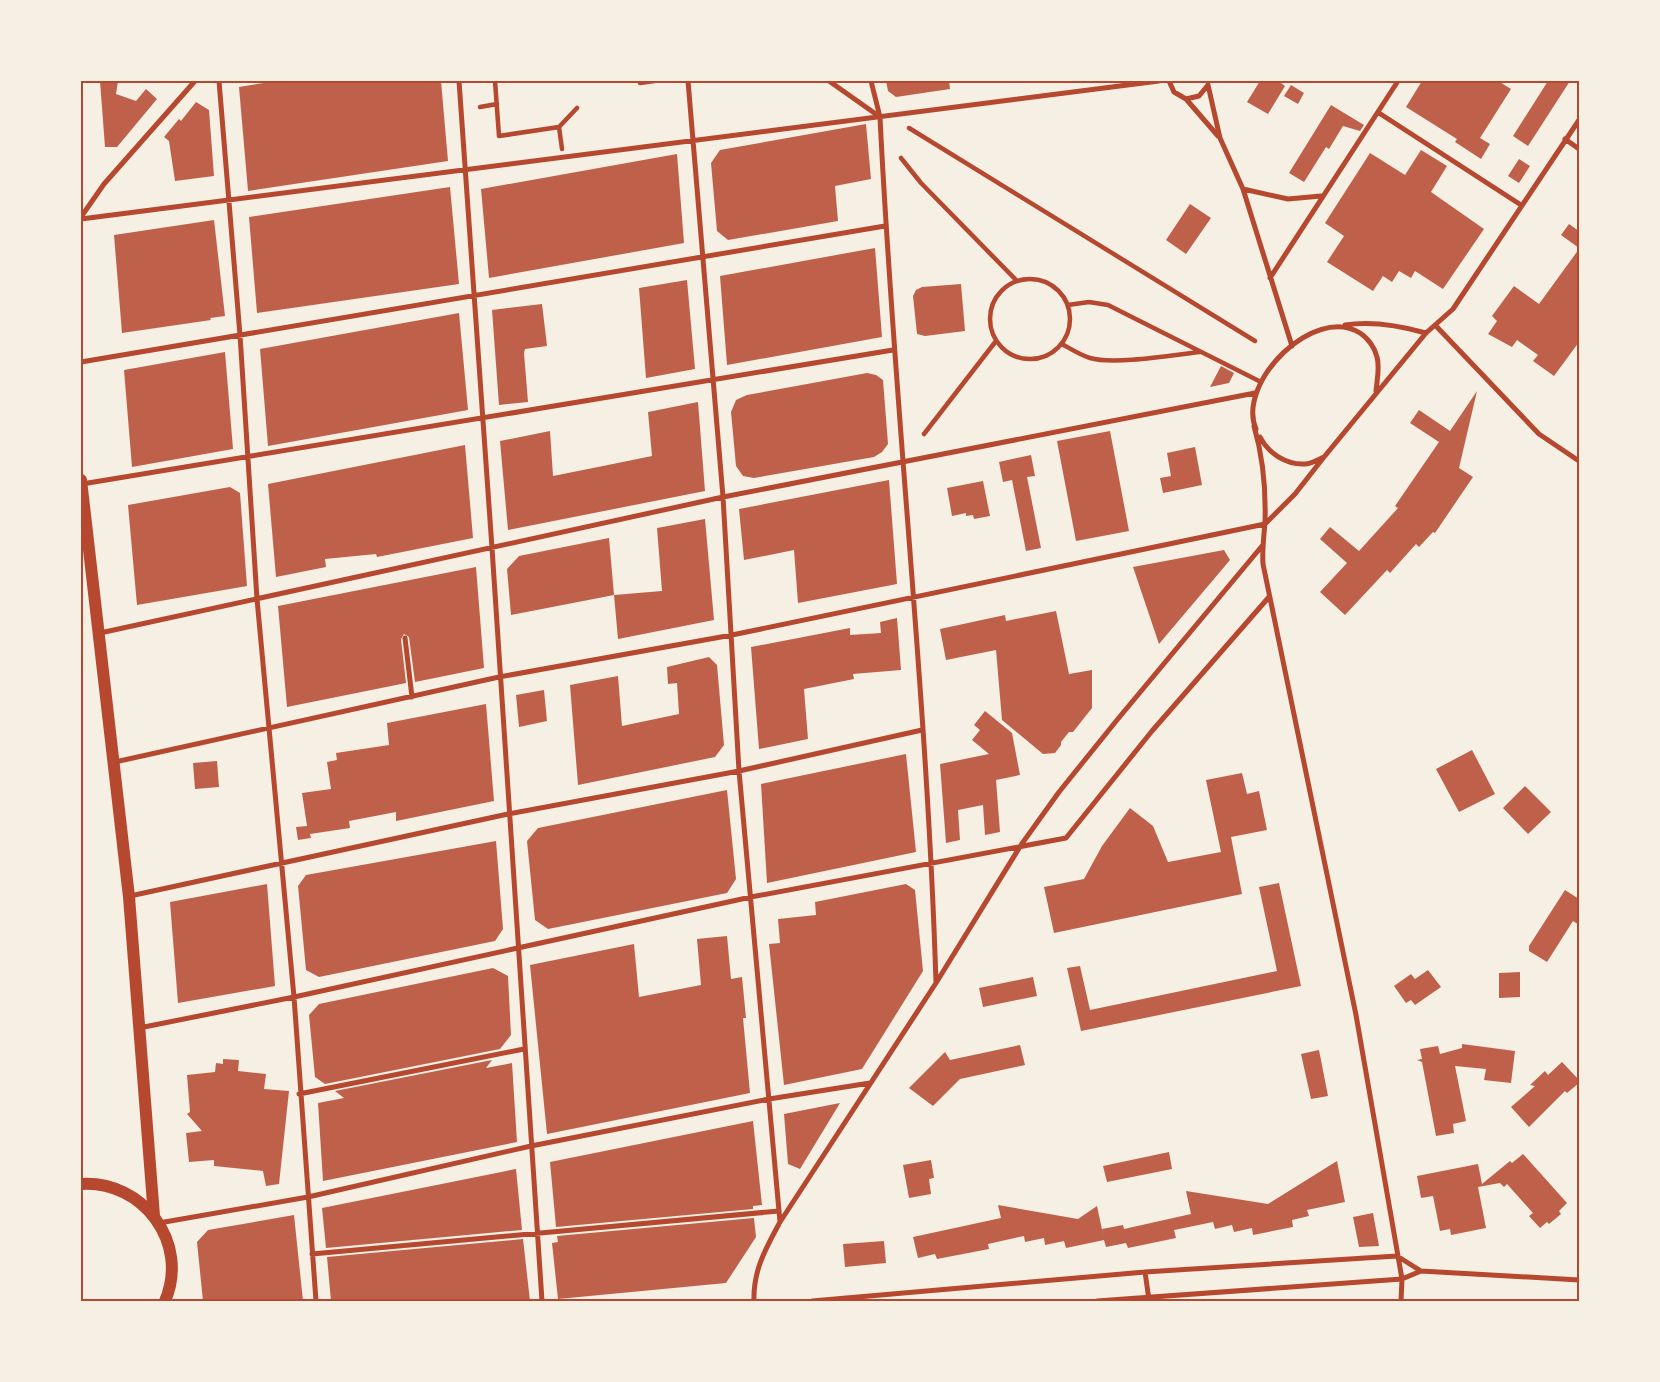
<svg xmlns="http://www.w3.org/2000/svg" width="1660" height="1382" viewBox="0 0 1660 1382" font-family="'Roboto Serif',serif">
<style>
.building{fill:#bf614a}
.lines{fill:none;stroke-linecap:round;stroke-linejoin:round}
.pedestrian{stroke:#b5482f;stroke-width:4.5}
.minor{stroke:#b5482f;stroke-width:5}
.primary{stroke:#b5482f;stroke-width:12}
.neatline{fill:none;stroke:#b5482f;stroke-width:2}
</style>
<rect width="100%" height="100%" fill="#f6efe4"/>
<path class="building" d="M100,81H118L116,94L136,101L146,89L157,99L117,147H105Z
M276,81H441L448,161L248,191L239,87Z
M886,81H949L950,89L896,97L888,91Z
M1260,81H1278L1285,86L1268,114L1247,102Z
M1422,81H1498L1511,89L1480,138L1490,144L1481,159L1455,142L1457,139L1406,107Z
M1548,81H1570L1528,146L1513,136Z
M1291,85L1304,93L1298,104L1284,96Z
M196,102L209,110L214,176L175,181L169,141L164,137L179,119L181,121Z
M1331,105L1364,125L1360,131L1343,126L1329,149L1326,147L1304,182L1289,173Z
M866,124L871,179L835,186L838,221L728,240L717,231L711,163L720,150Z
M1421,150L1447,166L1431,192L1484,229L1443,289L1415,271L1411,278L1399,271L1392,282L1383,276L1373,291L1327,262L1344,236L1325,223L1370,153L1405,175Z
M677,154L684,243L489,278L481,189Z
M1519,159L1530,166L1519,183L1508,176Z
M450,187L459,284L257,313L249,217Z
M1190,204L1211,218L1186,254L1166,240Z
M214,220L225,316L210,318L211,320L122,333L114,235Z
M1569,224L1579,231V248L1561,235Z
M875,248L882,337L727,365L720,276Z
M1579,249V342L1554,376L1533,361L1538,355L1517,340L1512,347L1488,334L1497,321L1492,316L1514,286L1539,304Z
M687,280L695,369L646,378L639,288Z
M961,284L965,331L925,336L917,334L913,296L916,290L922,287Z
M542,304L547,346L525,349L524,353L528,402L499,405L492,310Z
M459,313L468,410L268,446L260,349Z
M225,352L233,449L132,467L124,370Z
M1221,366L1234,373L1229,383L1210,387Z
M867,373L876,375L883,380L888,444L882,452L874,457L754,478L743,476L736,466L731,412L736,400L747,395Z
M1477,391L1459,468L1473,477L1435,533L1433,532L1419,547L1416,544L1390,573L1387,570L1345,615L1320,592L1347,563L1320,539L1330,527L1359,551L1398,508L1395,506L1439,442L1410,423L1419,410L1450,431Z
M698,402L705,491L508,530L500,441L550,431L553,476L603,466L652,456L648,412Z
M1110,431L1129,531L1076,541L1057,441Z
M465,445L473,538L377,557L376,554L325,559L326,567L276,577L268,484Z
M1195,447L1202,485L1163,493L1160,478L1171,476L1167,453Z
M1031,455L1035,476L1027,477L1041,548L1026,551L1012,480L1003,482L999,462Z
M889,480L897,584L798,603L794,550L744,560L739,509Z
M983,481L990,516L974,519L973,515L966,516V513L952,516L947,488Z
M230,487L240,493L247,586L137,605L128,505Z
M705,519L714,620L618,639L614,595L662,591L657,528Z
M609,538L614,595L511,615L507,569L519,556Z
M1224,550L1230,560L1159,644L1133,567Z
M476,567L484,668L415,682L409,637L404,634L401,639L406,683L287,707L278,606Z
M1056,611L1069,674L1092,670V708L1073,732H1069L1061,742V745L1055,753L1043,754L1002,720L996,650L946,660L940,629L1005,615L1006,621Z
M897,618L901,670L853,674L854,679L804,689L808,739L759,749L751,647L850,628V635L881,633L880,622Z
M709,657L717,665L724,745L715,757L578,785L570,685L618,676L622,726L679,714L677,683L668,684L667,667Z
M544,690L547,721L519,727L516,695Z
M486,704L494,801L396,821V812L349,821L350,828L310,834L311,838L298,840L296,827L307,826L302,793L331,789L327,762L337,760L336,753L389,745L387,723Z
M985,711L1012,733L1020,775L996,780L1000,832L985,835L983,805L958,810L960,840L946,843L940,764L989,754L972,740L980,730L974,725Z
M1472,750L1495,794L1459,812L1436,769Z
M906,754L916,852L767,883L761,784Z
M217,761L219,787L195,789L193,763Z
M1242,773L1247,794L1259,791L1267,830L1231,837L1242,894L1054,933L1044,887L1084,879L1102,846L1130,808L1153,826L1168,862L1221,852L1206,780Z
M1525,786L1551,812L1528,834L1503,808Z
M727,790L736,879L727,893L548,929L535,920L527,841L538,828Z
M496,841L503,929L495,941L319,977L306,970L298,886L306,875Z
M1279,883L1301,986L1081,1031L1067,968L1080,966L1090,1010L1277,971L1259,887Z
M267,884L275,986L178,1003L170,902Z
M906,884L915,890L923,971L862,1069L784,1085L769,944L780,943L778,919L816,915L815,902Z
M1565,890L1579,899V925L1573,921L1547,962L1529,951V946Z
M727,936L731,979L742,977L746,1018H743L750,1093L547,1134L530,965L634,944L639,997L701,985L697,939Z
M493,968L508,976L511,1035L500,1049L325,1084L315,1077L309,1015L319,1004Z
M1428,970L1441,987L1415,1005L1411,1000L1406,1003L1394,986L1411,974L1415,979Z
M1520,972V997L1499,998V973Z
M1033,977L1037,996L983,1007L979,988Z
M1462,1044L1515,1051L1511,1083L1484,1080L1486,1069L1455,1066L1466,1121L1453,1124L1454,1133L1436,1136L1422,1062L1417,1060L1422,1059L1420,1049L1438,1046L1440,1054L1462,1048Z
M1020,1045L1025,1065L960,1079L933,1106L909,1088L945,1052L950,1060Z
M1319,1050L1328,1096L1311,1099L1301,1054Z
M223,1059L239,1060L238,1071L266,1074L264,1089L289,1091L279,1184L266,1186L263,1171L214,1166V1160L189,1162L186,1133L202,1131L187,1114L190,1112L187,1075L215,1072L216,1063L223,1064Z
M492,1060L486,1068L512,1063L517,1142L323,1181L318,1103L344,1098L335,1091Z
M1562,1062L1579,1080V1083L1567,1093L1565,1091L1529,1127L1511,1107L1535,1086L1530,1085L1545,1071L1548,1075Z
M840,1103L800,1169L788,1164L784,1114Z
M753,1121L762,1205L753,1206V1209L556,1227L550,1162Z
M1169,1152L1172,1169L1107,1182L1103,1166Z
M1523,1154L1567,1203L1559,1211L1561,1214L1549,1224L1547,1222L1540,1228L1529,1216L1533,1213L1507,1184L1504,1187L1500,1183L1478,1187L1486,1228L1451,1235L1450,1229L1440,1231L1433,1196L1421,1198L1417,1176L1478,1164L1482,1184L1510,1161L1512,1163Z
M931,1160L934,1178L929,1179L931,1194L909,1198L903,1165Z
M1337,1161L1345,1202L1307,1210L1309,1216L1292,1220L1293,1227L1253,1235L1252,1228L1234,1232L1232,1225L1215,1229L1213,1222L1174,1230L1176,1238L1128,1248L1126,1243L1106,1247L1104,1240L1066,1248L1064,1241L1045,1245L1044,1238L1025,1242L1024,1236L988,1244L989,1249L937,1259L935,1254L918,1258L913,1237L1001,1218L998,1205L1078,1219L1097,1206L1104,1239L1102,1229L1123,1225L1124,1229L1191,1214L1186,1191L1268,1204Z
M516,1169L522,1230L326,1248L322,1208Z
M1373,1213L1379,1246L1359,1247L1353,1217Z
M294,1215L303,1301H203L197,1242L208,1230Z
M754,1218L756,1237L726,1283L558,1299L552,1243L558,1242L557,1236Z
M523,1239L530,1301H331L327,1257Z
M884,1241L886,1263L845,1267L843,1244Z"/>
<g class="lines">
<path class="pedestrian" d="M495,81L499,136L559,127L577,108
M640,83L654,81
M480,107L497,104
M559,127L562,149
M909,128L1255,341
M901,158L921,183L1017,281
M990 319a40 40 0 1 1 80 0a40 40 0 1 1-80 0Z
M1068,305L1089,302L1108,305L1261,382
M1062,344C1071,349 1080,355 1090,358C1114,365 1173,355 1200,352
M924,434L996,341"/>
<path class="minor" d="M219,81L240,335L257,599L294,997L316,1301
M459,81L492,548L542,1301
M688,81L723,497L739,771L780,1222
M829,81L880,117
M871,81L880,117C894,406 927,694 936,983
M1169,81L1174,92L1186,99L1199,96L1208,85
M1208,85L1220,138L1243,189L1292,346
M1186,99L1218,136
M1379,113L1521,205
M1565,139L1579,149
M1243,189L1288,199L1321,196
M81,217L104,184L195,81
M81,219L1159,81
M1270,278L1398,81
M1345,325C1371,321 1401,326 1426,333
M1436,326L1539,434L1579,461
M81,362L885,226
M1254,426C1263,457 1266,490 1265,522C1264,536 1262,549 1263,564L1356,1015L1402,1279L1401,1301
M1256,429C1236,383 1314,304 1360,333C1368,338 1375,348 1377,357C1380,368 1377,380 1376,391
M1260,437C1268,453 1286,465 1305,464C1311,464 1319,459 1324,457L1426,333L1453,309L1579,120
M82,484L893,350
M100,633L723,497L1255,393
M405,638L412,697
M115,762L499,677L732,635L1265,524L1295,494L1324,457
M130,896L508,814L739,771L922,730
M139,1028L294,997L751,897L1066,838L1152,731L1269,597
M299,1094L524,1049
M159,1223L308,1197L531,1146L769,1099L870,1083
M312,1254L779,1211
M1145,1272L1149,1300
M754,1301C753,1270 766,1248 780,1222L936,983L1021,845L1059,792L1117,720L1262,546
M812,1301L1145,1272L1397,1256L1421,1271
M1097,1301L1402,1279L1421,1271L1579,1280"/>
<path class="primary" d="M81,480L129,897L154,1216
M81,1184C143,1180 190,1243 165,1301"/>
</g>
<rect width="1660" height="1382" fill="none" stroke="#f6efe4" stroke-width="165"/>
<rect x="82" y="82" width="1496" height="1218" class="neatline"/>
</svg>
